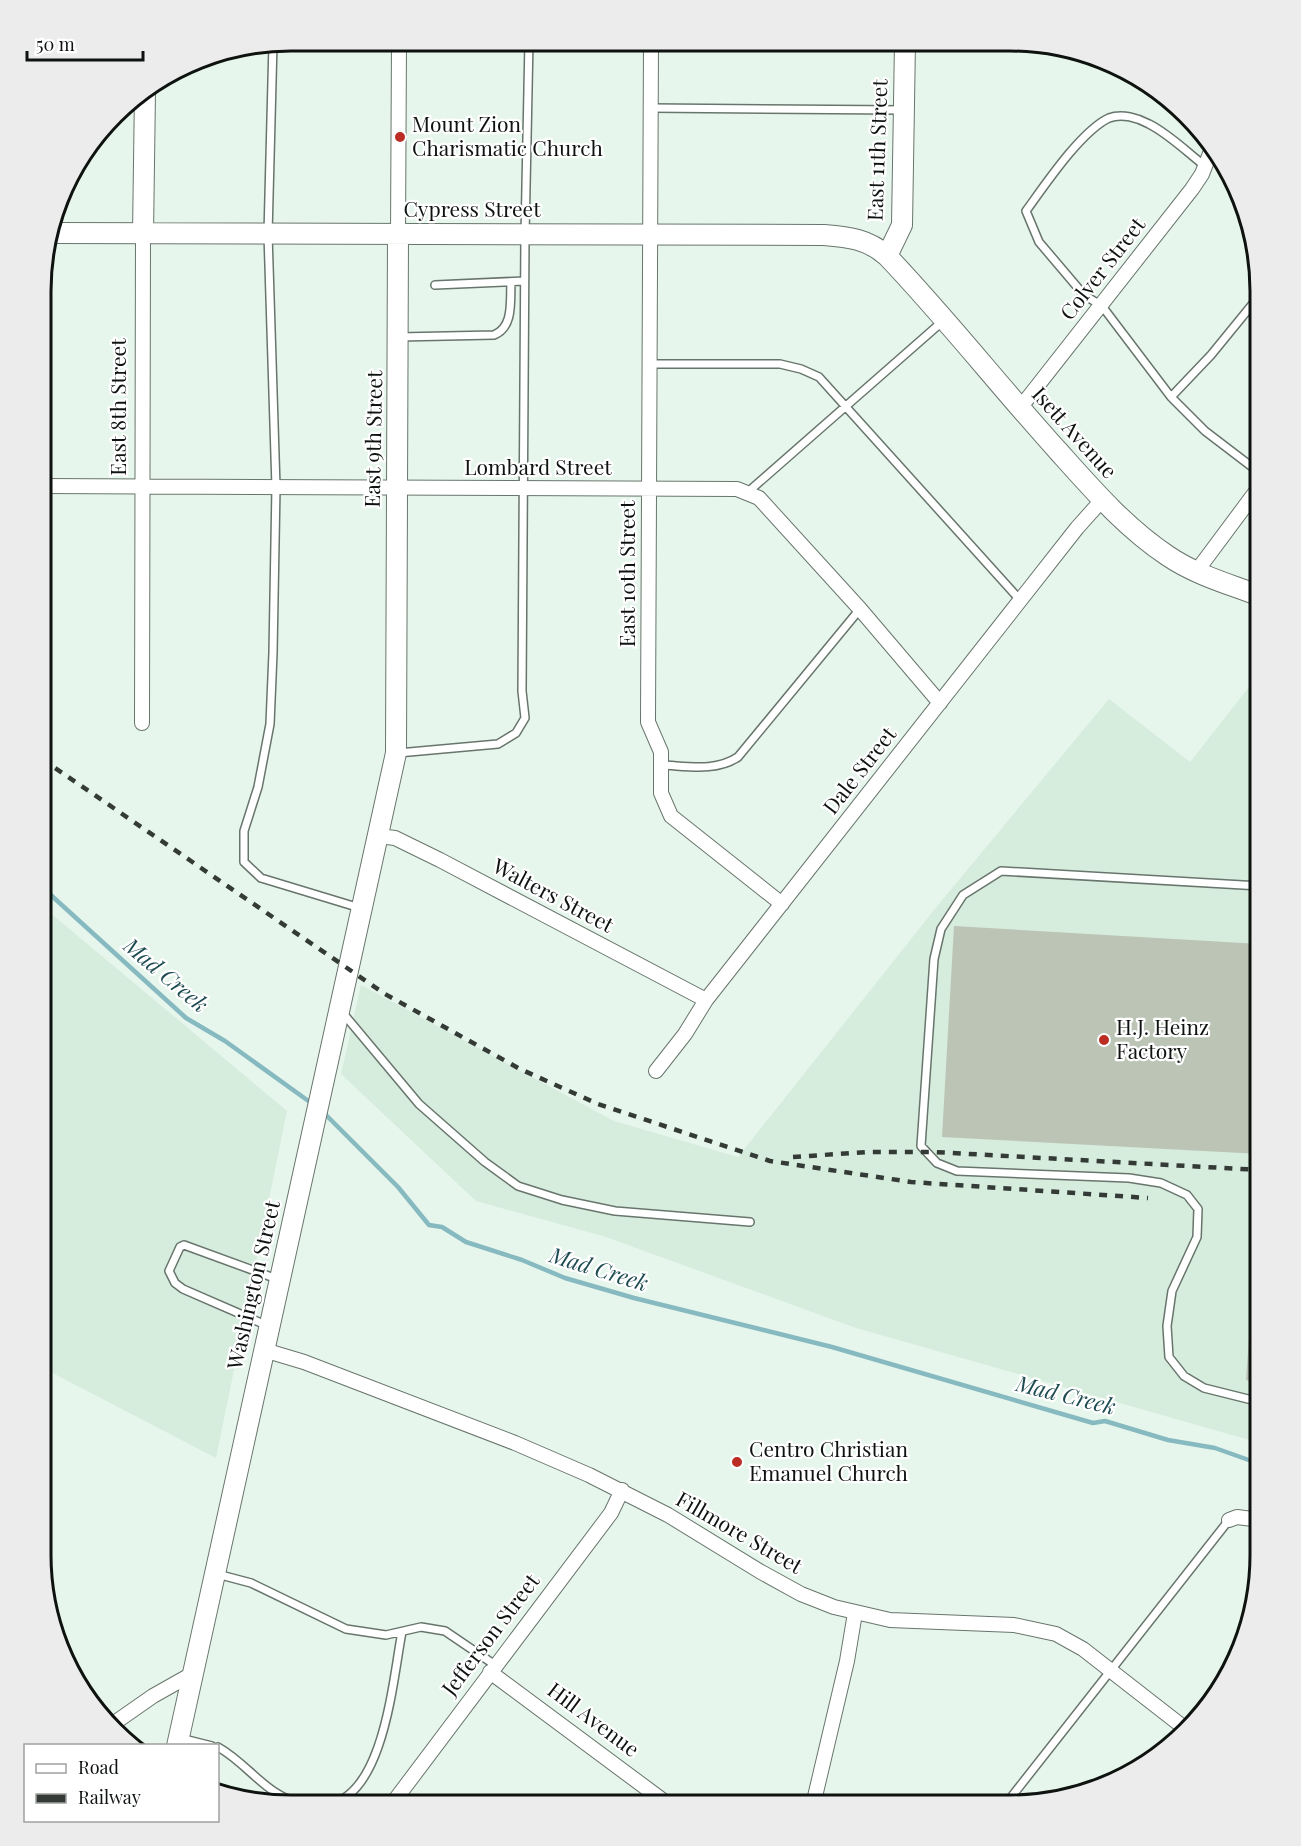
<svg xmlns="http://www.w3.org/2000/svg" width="1301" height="1846" viewBox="0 0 1301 1846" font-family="'Playfair Display',serif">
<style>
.built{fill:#d6ecdd}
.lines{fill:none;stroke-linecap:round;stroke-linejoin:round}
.stream{stroke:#86b9c0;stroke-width:4.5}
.building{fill:#bcc4b6}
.lane-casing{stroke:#68756c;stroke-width:10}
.street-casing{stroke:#68756c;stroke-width:16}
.secondary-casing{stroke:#68756c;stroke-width:22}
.lane{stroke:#fff;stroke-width:7}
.street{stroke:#fff;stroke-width:14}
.secondary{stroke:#fff;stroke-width:20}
.rail{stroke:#343b37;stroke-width:4.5;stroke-dasharray:8 8;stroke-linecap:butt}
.poi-dot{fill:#ba2c24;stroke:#fff;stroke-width:2}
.labels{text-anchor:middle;stroke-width:4.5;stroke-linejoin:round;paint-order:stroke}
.poi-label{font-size:21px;fill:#0e1310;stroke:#fff;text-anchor:start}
.street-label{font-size:21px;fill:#0e1310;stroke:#fff}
.water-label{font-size:22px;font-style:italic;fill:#1d4b51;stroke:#fff}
.rim{fill:none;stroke:#0e1310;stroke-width:3}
</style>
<rect width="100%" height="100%" fill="#e7f6ec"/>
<path class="built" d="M1260,673V1443L856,1328L606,1237L476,1201L341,1074L361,985L614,1121L738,1157L938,905L1109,699L1190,762Z
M42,906L287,1111L216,1458L41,1367Z"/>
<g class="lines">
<path class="stream" d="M42,887L186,1018L225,1041L314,1105
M323,1112L398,1187L429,1225L442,1227L466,1242L522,1260L565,1278L634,1298L832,1347L1093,1423L1105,1421L1168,1440L1215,1448L1260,1464"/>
</g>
<path class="building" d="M954,926L1260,944V1154L942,1137Z
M1251,1309L1260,1310V1384L1246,1380Z"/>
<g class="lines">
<defs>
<path id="lane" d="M273,43L268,234L276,487L273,653L270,724L258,787L244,831V862L261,878L360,908
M650,108L903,110
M1205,166C1188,153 1169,134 1149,124C1138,118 1122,113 1109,118C1081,131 1045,185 1026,211L1039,242L1084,295L1102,306L1171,397L1205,431L1260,473
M435,285L524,281
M399,337L494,335C514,327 510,301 511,282
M651,364H780L801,369L819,377L1020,600
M1171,397L1211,355L1260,295
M748,492L943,321
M398,753L498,744L516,733L525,718L522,691L525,235L529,41
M662,765C687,766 716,772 738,757L860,609
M342,1012L419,1104L485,1162L518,1186L562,1200L615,1211L750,1222
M268,1326L183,1289L175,1283L169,1271L180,1247L184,1245L277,1279
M1260,1402L1204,1388L1184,1376L1169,1357L1167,1326L1172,1291L1197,1237L1198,1209L1187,1195L1161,1183L1129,1178L957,1171L937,1163L921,1146L934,959L941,929L963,895L1001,871L1260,886
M217,1574L251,1583L346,1629L386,1635L421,1627L445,1631L495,1665
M180,1738L212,1746
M218,1747C250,1765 266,1797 304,1804
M330,1804C385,1792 393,1677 402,1632
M1005,1805L1229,1520"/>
<path id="street" d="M651,42L648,722L661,752V793L671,816L782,904
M398,234L399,41
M1020,408L1192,189L1202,174L1211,151
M42,486L737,489L759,498L860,609L940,703
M1196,572L1260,486
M142,723L143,234
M378,836L395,838L440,860L706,1000
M656,1071L685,1034L706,1000L1077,528L1102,500
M264,1350L304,1362L515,1443L589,1475L668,1515L761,1572L801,1594L834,1607L890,1620L1014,1625L1056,1634L1083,1649L1187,1730
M1229,1520L1237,1517L1260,1520
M490,1672L669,1805
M110,1726L153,1696L192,1674
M392,1804L611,1513L622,1490
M813,1805L847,1661L855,1613"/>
<path id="secondary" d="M51,233L824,235C849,237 868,239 887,256C947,319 1001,388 1059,452C1093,490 1126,528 1168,556C1196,575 1229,584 1260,596
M143,234L145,91
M887,256L902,225L905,42
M177,1746L396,753L398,234"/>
</defs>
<use href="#lane" class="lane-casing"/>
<use href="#street" class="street-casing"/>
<use href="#secondary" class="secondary-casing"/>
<use href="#lane" class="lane"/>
<use href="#street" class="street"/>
<use href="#secondary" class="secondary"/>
<path class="rail" d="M42,759L385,994L520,1069L598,1104L770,1161L911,1182L1148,1198
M793,1157L868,1152H934L1260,1170"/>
</g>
<g class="poi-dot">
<circle cx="400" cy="137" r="6"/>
<circle cx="1104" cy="1040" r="6"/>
<circle cx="737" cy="1462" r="6"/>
</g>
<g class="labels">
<g class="poi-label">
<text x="412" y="132">Mount Zion<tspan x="412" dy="24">Charismatic Church</tspan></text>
<text x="1116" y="1035">H.J. Heinz<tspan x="1116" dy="24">Factory</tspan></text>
<text x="749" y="1457">Centro Christian<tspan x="749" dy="24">Emanuel Church</tspan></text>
</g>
<g class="street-label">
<text transform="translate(878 150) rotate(-88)" y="7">East 11th Street</text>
<text x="472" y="217">Cypress Street</text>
<text transform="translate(1103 269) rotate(-52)" y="7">Colver Street</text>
<text transform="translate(119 407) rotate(-90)" y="7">East 8th Street</text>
<text transform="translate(1074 433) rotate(48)" y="7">Isett Avenue</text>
<text transform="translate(374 439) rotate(-89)" y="7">East 9th Street</text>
<text x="538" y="475">Lombard Street</text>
<text transform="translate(628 574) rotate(-90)" y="7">East 10th Street</text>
<text transform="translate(860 771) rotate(-52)" y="7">Dale Street</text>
<text transform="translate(553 896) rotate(28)" y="7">Walters Street</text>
<text transform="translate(254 1285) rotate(-77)" y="7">Washington Street</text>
<text transform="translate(739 1533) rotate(30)" y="7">Fillmore Street</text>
<text transform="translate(491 1635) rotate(-53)" y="7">Jefferson Street</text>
<text transform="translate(593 1720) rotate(37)" y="7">Hill Avenue</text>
</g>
<g class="water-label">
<text transform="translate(166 975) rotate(40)" y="8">Mad Creek</text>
<text transform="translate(599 1269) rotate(17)" y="8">Mad Creek</text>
<text transform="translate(1066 1395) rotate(14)" y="8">Mad Creek</text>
</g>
</g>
<path d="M0 0H1301V1846H0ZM291 51H1010A240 240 0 0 1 1250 291V1555A240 240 0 0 1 1010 1795H291A240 240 0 0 1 51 1555V291A240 240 0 0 1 291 51Z" fill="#ececec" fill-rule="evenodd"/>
<path class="rim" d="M291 51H1010A240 240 0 0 1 1250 291V1555A240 240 0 0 1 1010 1795H291A240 240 0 0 1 51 1555V291A240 240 0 0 1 291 51Z"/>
<rect x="24" y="1744" width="195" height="78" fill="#ffffff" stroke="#9fa19f" stroke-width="1.5"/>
<rect x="36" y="1764" width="30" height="9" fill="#ffffff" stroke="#9fa19f" stroke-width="1.5"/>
<text x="78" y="1774" font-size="18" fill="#0e1310">Road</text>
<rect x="36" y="1794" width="30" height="9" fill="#343b37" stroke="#9fa19f" stroke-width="1.5"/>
<text x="78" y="1804" font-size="18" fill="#0e1310">Railway</text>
<path d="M27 51v9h116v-9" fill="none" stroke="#0e1310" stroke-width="3"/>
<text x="36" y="51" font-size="18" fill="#0e1310" stroke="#ffffff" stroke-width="4.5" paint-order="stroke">50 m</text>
</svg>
